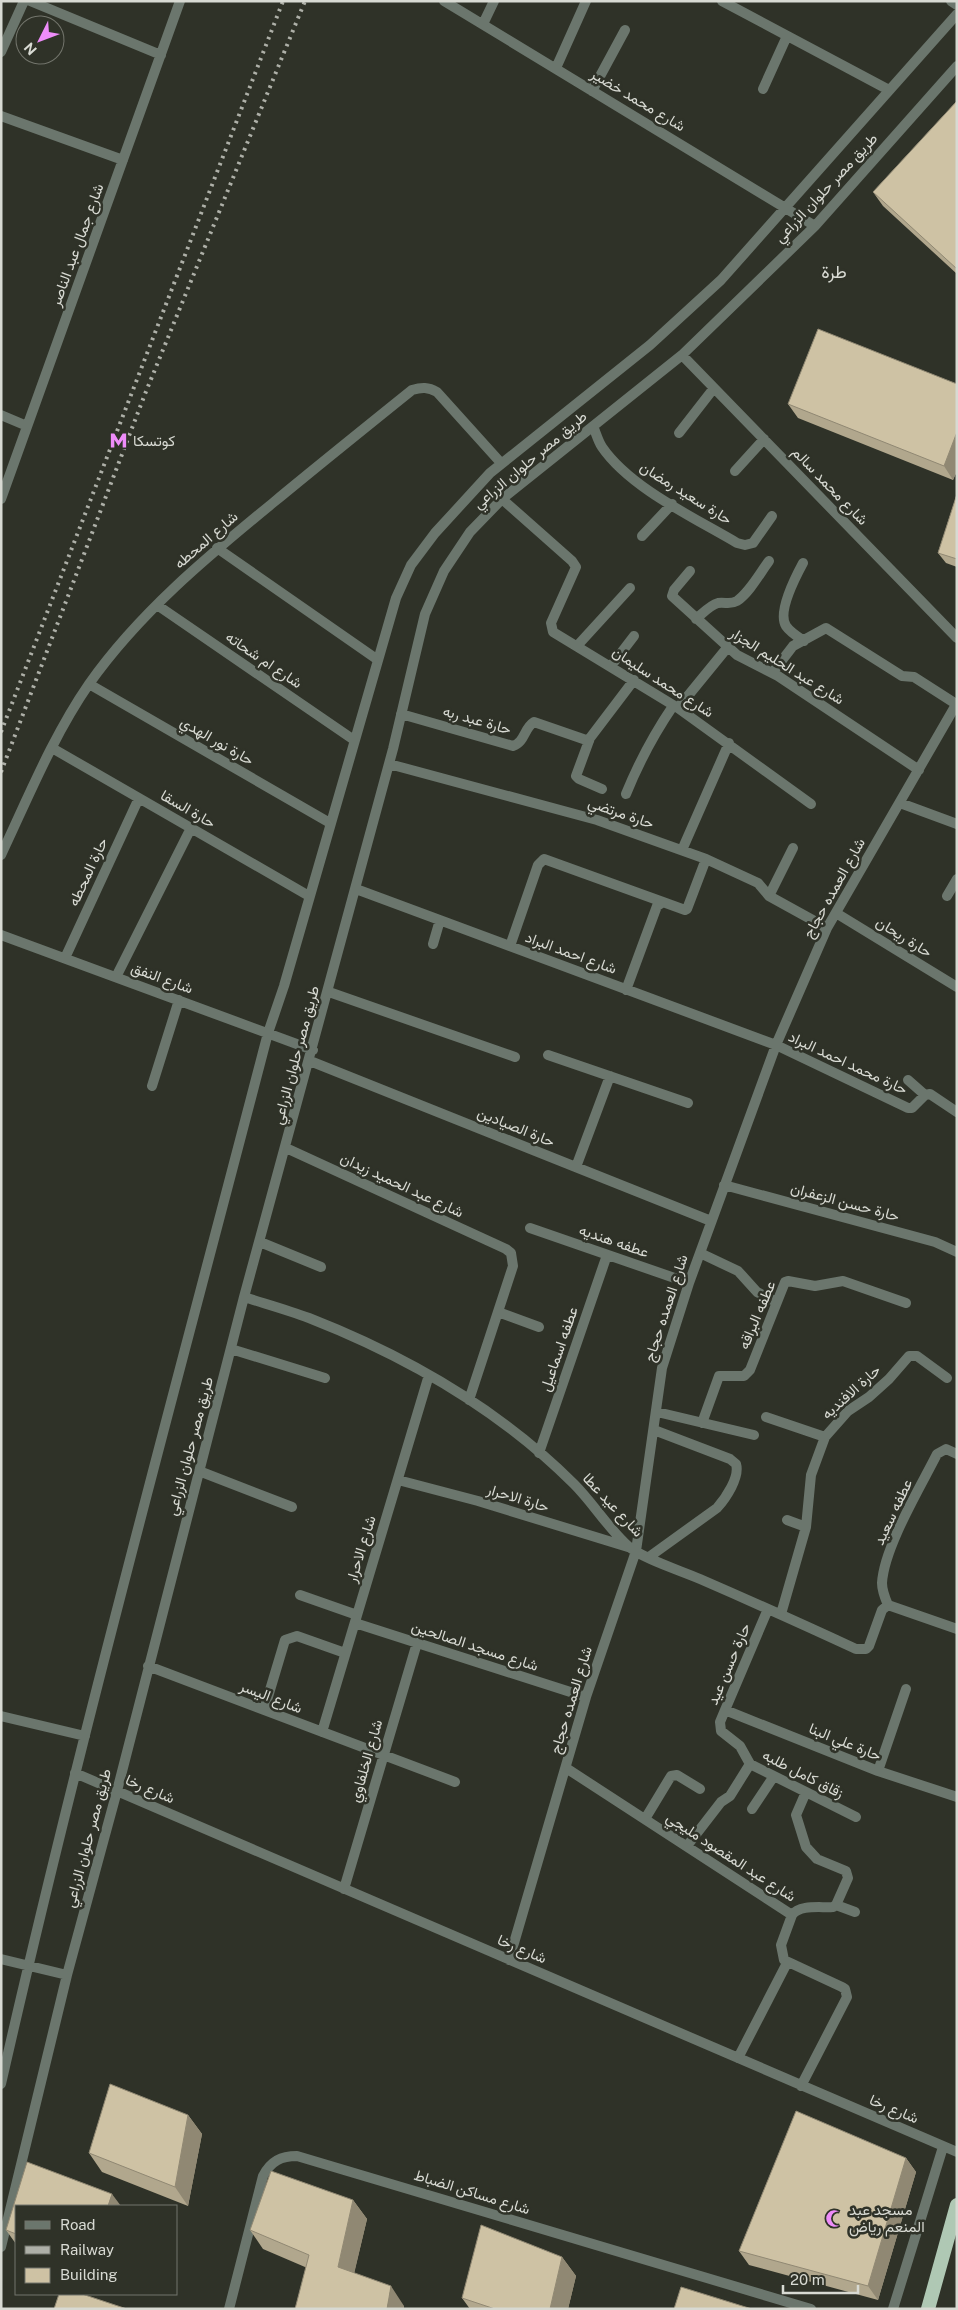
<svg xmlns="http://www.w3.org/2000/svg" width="958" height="2310" viewBox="0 0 958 2310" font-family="'Public Sans',Vazirmatn,sans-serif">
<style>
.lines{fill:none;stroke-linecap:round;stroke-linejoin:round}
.minor{stroke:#6b766d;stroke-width:10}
.trunk{stroke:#afc8b4;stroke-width:14}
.rail{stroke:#aeb0a8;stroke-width:4;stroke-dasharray:2.5 5;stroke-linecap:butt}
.wall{fill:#b1a78d}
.shaded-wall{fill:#908873}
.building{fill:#cec2a4;stroke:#908873}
.labels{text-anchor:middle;stroke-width:5;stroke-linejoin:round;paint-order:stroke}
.street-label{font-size:15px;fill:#d8dad3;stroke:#2f3228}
.poi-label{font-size:15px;fill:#d8dad3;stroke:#2f3228;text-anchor:start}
.quarter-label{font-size:18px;fill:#d8dad3;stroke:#2f3228}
</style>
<rect width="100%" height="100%" fill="#2f3228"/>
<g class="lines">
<path class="minor" d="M30,1L161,55
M444,1L815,226
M722,1L889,90
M951,1L957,5
M483,24L494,1
M1,52L24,1
M556,68L586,1
M763,89L787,36
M592,91L625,30
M1,116L123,160
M682,355L957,638
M1,415L27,426
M593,426C596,433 598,441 602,447C630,488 695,518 737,543L745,545L753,543L772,516
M679,433L714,388
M735,471L764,439
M1,499L180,1
M502,499L572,561L576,567L551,623L553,632L678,708L811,804
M642,536L672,504
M217,548L378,660
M803,563C796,576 777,612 786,626C790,632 798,637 804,641
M690,571L674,590L672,596L737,655L778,676L919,770
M157,605L354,740
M696,619C702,614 710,605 718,603C726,602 730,605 737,601C750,592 760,573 769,561
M577,646L630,588
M611,666L634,636
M773,672L793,646L826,628L902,676L914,677L956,704
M89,684L330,823
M678,708L727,648
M401,714L513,746C525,742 524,728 534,722L589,741
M52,748L309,896
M389,764L597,820L706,859L758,883L769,896L827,928
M602,789L579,779L576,776L590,738L634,680
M626,794C639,762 654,734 673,706
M900,803L957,824
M682,850L729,743
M1,855C28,798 53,736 89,684C139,613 208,556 274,502C320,464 366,427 412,390C422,387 428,387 437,392L501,463
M356,889L776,1045L908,1108H912L925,1095L930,1094L957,1112
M769,896L793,848
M947,896L957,879
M836,913L957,987
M1,935L313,1050
M433,944L440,920
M510,946L538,865L544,859L663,902
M65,958L139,798
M116,977L191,828
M626,990L657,906L663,902L685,910L687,909L706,859
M329,992L515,1057
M548,1055L688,1103
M310,1061L711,1221
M908,1080L925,1095
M152,1086L179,1000
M286,1148L506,1249L511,1253L513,1266L469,1400
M576,1167L610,1076
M724,1185L935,1242L957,1252
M530,1228L689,1283
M260,1242L321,1267
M700,1253L738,1271L757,1292L776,1302
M244,1297C266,1304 288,1310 309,1318C406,1356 500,1410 574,1484C593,1503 608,1528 628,1546C643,1559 682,1571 700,1579C753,1602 804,1625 856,1649H866L869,1646L882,1610L888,1605L957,1629
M498,1312L539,1327
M231,1349L325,1378
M657,1412L754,1435
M766,1417L825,1437
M702,1423L719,1376H744L750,1370L785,1282L788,1281L815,1286L843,1281L906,1303
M539,1453L607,1255
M199,1471L292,1507
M398,1480L478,1501L628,1547
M787,1520L806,1527
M649,1557L717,1508C726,1498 740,1477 736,1464L730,1459L654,1430
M300,1595L357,1615
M888,1605C885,1598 882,1591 882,1583C884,1547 921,1486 937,1454L946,1449L957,1454
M768,1609L725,1710L720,1722L721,1731L740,1746L750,1764L856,1817
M781,1614L806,1527L811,1475L825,1437L848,1411L869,1397L889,1379L909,1356H917L947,1378
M355,1623L586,1697
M148,1666L455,1782
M264,1710L285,1640L297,1636L345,1653
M725,1710L878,1771L957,1797
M1,1716L85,1736
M322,1732L429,1375
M566,1768L792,1915L781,1945L784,1960L842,1987L845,1989L847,1997L801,2086
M878,1771L906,1689
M75,1773L957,2152
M752,1809L774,1776
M645,1819L671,1776L677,1775L700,1789
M687,1846L721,1802L730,1796L750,1764
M344,1889L417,1643
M836,1905L855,1912
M792,1915C800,1904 821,1908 833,1907L836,1905L848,1878L846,1871L817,1859L806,1847L796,1815L806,1792
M1,1959L67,1975
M509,1960L586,1697L636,1551L662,1368L689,1283L776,1045L827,928L957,703
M738,2058L787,1963
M1,2084C81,1732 177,1383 268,1033L284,986L396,598L411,565L435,533L490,473L650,345L721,280L957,14
M1,2247L67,1975L117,1791L244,1297L393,749L425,614L444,571L470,532L502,499L682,355L815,226L957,66
M229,2309L263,2176C271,2161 281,2156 297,2156L811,2309
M893,2309L943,2147"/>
<path class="trunk" d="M928,2309L957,2205"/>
<path class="rail" d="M1,732L283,1
M1,772L145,394L305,1"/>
</g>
<path class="wall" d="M957,101V274L883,206L873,192Z
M957,384V471L953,480L798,418L788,404Z
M957,494V567L946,563L938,553Z
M188,2115L202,2134L188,2206L102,2172L89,2153Z
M906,2158L916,2172L878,2300L749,2265L739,2251Z
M353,2200L367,2219L354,2273L404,2306L305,2267L263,2249L250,2230Z
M16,2206V2244L6,2230Z
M562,2257L576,2276L568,2309H470L462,2298Z"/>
<path class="shaded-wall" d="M957,432V471L953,480L944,466Z
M188,2115L202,2134L188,2206L175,2187Z
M906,2158L916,2172L878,2300L868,2286Z
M112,2194L121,2206H108Z
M353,2200L367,2219L351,2287L338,2267Z
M562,2257L576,2276L568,2309H550Z
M391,2286L404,2306V2309H387Z"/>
<path class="building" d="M957,101V269L873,192Z
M818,329L957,384V432L944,466L788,404Z
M957,494V559L938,553Z
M110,2084L188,2115L175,2187L89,2153Z
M796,2111L906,2158L868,2286L739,2251Z
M27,2162L112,2194L108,2206H16V2234L6,2230Z
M271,2171L353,2200L338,2267L391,2286L387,2309H295L309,2255L250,2230Z
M481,2225L562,2257L550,2309H495L462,2298Z
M681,2287L752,2309H674Z
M59,2294H82L127,2309H54Z"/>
<defs>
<symbol id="metro-bare" viewBox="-9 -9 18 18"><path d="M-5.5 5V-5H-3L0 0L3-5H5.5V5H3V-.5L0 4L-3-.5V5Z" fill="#ee8cf9" stroke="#2f3228" stroke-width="2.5" paint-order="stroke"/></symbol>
<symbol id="mosque-bare" viewBox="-9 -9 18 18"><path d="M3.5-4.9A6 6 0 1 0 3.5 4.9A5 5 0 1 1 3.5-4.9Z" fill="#ee8cf9" stroke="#2f3228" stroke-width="2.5" paint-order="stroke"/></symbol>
</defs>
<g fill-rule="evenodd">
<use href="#metro-bare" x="106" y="428" width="25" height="25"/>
<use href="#mosque-bare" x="822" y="2206" width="25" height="25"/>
</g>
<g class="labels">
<g class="street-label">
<text transform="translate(638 100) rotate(31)" y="5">شارع محمد خضير</text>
<text transform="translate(826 188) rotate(-47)" y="5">طريق مصر حلوان الزراعي</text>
<text transform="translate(77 245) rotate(-70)" y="5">شارع جمال عبد الناصر</text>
<text transform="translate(530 460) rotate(-40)" y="5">طريق مصر حلوان الزراعي</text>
<text transform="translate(830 486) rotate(46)" y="5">شارع محمد سالم</text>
<text transform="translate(686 493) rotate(32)" y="5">حارة سعيد رمضان</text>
<text transform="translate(206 540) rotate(-41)" y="5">شارع المحطه</text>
<text transform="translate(264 660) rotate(34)" y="5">شارع ام شحاته</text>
<text transform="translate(787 666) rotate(32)" y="5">شارع عبد الحليم الجزار</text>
<text transform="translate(663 682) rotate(33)" y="5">شارع محمد سليمان</text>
<text transform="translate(477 720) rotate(16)" y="5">حارة عبد ربه</text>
<text transform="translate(217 741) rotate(30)" y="5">حارة نور الهدي</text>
<text transform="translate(188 809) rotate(30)" y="5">حارة السقا</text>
<text transform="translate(621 813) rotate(19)" y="5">حارة مرتضي</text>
<text transform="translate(88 872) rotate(-65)" y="5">حارة المحطه</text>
<text transform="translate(834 888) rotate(-61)" y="5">شارع العمده حجاج</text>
<text transform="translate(904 937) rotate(32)" y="5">حارة ريحان</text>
<text transform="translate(571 953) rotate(20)" y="5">شارع احمد البراد</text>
<text transform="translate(162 978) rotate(20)" y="5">شارع النفق</text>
<text transform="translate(296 1055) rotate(-75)" y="5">طريق مصر حلوان الزراعي</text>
<text transform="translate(848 1063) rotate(25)" y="5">حارة محمد احمد البراد</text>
<text transform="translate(516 1127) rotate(22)" y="5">حارة الصيادين</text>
<text transform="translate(402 1185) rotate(25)" y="5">شارع عبد الحميد زيدان</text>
<text transform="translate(845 1202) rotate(15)" y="5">حارة حسن الزعفران</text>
<text transform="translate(614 1241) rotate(19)" y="5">عطفه هنديه</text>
<text transform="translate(666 1308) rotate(-72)" y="5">شارع العمده حجاج</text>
<text transform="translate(757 1315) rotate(-67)" y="5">عطفه البراقه</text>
<text transform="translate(559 1349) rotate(-71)" y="5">عطفه اسماعيل</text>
<text transform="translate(851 1392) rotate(-42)" y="5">حارة الافنديه</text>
<text transform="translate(190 1446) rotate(-75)" y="5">طريق مصر حلوان الزراعي</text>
<text transform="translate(518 1498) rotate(17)" y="5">حارة الاحرار</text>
<text transform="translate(613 1505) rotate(47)" y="5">شارع عيد عطا</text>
<text transform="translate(893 1512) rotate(-65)" y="5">عطفه سعيد</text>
<text transform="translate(361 1549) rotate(-73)" y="5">شارع الاحرار</text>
<text transform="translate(475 1646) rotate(18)" y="5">شارع مسجد الصالحين</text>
<text transform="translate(729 1664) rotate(-67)" y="5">حارة حسن عيد</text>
<text transform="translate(271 1697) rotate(21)" y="5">شارع اليسر</text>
<text transform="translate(571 1700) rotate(-73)" y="5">شارع العمده حجاج</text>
<text transform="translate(845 1742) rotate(22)" y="5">حارة علي البنا</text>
<text transform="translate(366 1761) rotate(-74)" y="5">شارع الخلفاوي</text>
<text transform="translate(803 1774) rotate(27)" y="5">زقاق كامل طلبه</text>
<text transform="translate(150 1789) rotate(23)" y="5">شارع رخا</text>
<text transform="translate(88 1838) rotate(-75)" y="5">طريق مصر حلوان الزراعي</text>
<text transform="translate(731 1857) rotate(33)" y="5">شارع عبد المقصود مليجي</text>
<text transform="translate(522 1949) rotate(23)" y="5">شارع رخا</text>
<text transform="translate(894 2109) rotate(23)" y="5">شارع رخا</text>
<text transform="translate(472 2192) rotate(17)" y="5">شارع مساكن الضباط</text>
</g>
<g class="poi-label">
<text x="133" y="446">كوتسكا</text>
<text x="849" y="2215">مسجد عبد<tspan x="849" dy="17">المنعم رياض</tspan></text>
</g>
<g class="quarter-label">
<text x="834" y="278">طرة</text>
</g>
</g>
<rect width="958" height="2310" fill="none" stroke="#d8dad3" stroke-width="5"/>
<rect x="15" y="2205" width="162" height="90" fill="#2f3228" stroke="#73756c"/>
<rect x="25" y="2221" width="25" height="8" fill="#6b766d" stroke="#73756c"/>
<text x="60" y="2230" font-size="15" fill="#d8dad3">Road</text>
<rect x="25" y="2246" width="25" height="8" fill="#aeb0a8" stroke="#73756c"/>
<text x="60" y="2255" font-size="15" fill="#d8dad3">Railway</text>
<rect x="25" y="2268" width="25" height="15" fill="#cec2a4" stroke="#73756c"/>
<text x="60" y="2280" font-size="15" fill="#d8dad3">Building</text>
<g transform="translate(40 40) rotate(228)"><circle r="24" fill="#2f3228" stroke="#73756c"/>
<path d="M0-4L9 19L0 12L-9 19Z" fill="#ee8cf9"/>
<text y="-8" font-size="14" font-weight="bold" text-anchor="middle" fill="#d8dad3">N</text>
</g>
<path d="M783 2285v8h75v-8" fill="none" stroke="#d8dad3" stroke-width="2.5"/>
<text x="790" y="2285" font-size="15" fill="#d8dad3" stroke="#2f3228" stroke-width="4" paint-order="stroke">20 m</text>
</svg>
